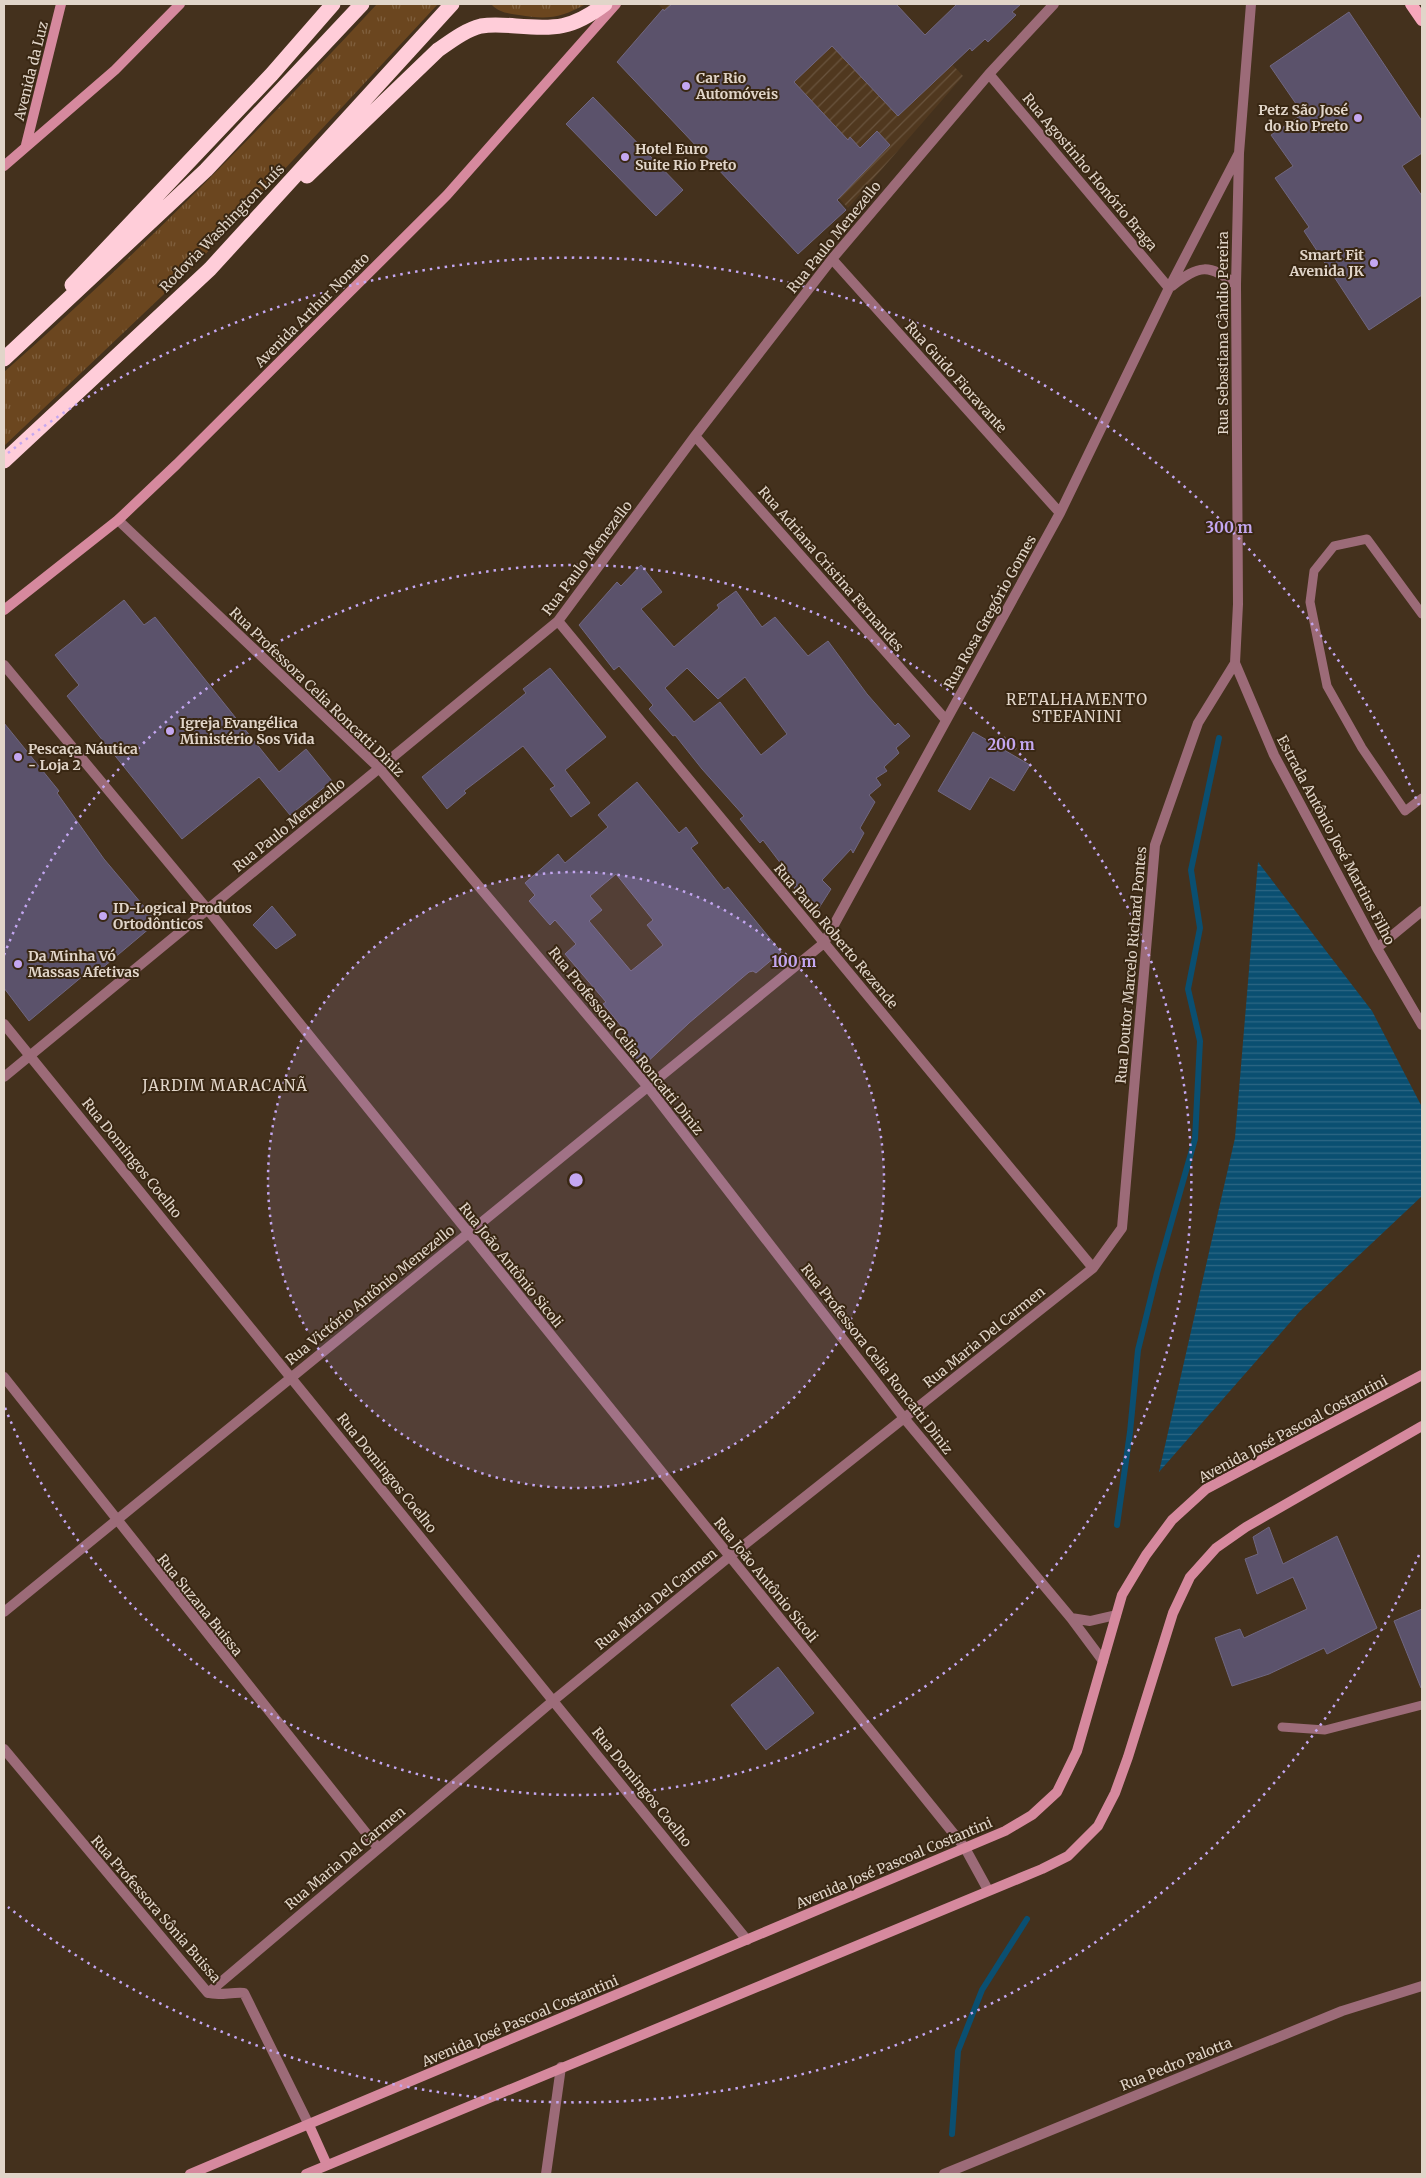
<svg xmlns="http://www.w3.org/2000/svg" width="1426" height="2178" viewBox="0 0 1426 2178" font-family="Merriweather,serif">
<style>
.industrial{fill:url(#industrial-furrows)}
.grass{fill:url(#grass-tufts)}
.water{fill:url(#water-rules)}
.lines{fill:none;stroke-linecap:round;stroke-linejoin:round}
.stream{stroke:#0a4f71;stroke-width:6}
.building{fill:#5b526b;stroke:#706781;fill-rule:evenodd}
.lane{stroke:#9c6b78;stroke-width:9}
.street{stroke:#9c6b78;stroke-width:10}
.secondary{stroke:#d6899e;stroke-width:10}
.primary{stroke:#f7a7bc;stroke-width:12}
.highway{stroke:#ffcdd9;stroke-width:15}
.ring{fill:none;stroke:#c4a7f1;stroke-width:2.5;stroke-dasharray:2.5 5}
.poi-dot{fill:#c4a7f1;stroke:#392713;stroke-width:2}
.labels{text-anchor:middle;stroke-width:4;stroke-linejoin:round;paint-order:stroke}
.street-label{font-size:14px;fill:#e1d5c9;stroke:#392713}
.poi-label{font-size:14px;font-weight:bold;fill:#e1d5c9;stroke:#392713;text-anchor:start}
.neighbourhood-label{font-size:15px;letter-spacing:1px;fill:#e1d5c9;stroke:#392713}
.centre{fill:#c4a7f1;stroke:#392713;stroke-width:2.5}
.ring-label{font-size:15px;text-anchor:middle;font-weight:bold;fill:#c4a7f1;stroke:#392713;stroke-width:4;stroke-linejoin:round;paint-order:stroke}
</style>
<defs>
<pattern id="industrial-furrows" width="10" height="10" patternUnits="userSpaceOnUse" patternTransform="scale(1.25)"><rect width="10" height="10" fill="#50381f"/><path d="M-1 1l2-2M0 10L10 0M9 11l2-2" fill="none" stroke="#69543e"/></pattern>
<pattern id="grass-tufts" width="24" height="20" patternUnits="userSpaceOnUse" patternTransform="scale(1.25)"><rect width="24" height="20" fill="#6b461f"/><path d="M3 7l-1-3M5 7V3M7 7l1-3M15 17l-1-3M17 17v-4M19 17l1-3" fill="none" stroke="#80603e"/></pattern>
<pattern id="water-rules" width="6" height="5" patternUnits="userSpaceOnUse" patternTransform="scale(1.25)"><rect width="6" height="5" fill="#0a4f71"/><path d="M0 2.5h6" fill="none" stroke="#2d6784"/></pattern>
</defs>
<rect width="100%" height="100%" fill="#44311d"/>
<path class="industrial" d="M658,4H896L963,76L848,208Z"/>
<path class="grass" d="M377,4H438L201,259L4,446V372C136,256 258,132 377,4Z
M491,4H586C561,18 547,20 519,15C509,14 498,12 491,4Z"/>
<path class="water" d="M1258,862L1372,1011L1422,1107V1196L1301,1310L1159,1472L1235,1138Z"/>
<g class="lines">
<path class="stream" d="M1117,1525L1130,1432L1138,1350L1157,1273L1195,1139L1200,1041L1188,989L1200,928L1191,870L1219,738
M952,2134L958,2051L982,1990L1027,1919"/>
</g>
<path class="building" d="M672,4H896L925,35L957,4H1021L1012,12L1016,15L988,42L985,39L972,51L970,48L898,116L832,46L794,82L848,140L850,137L860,148L877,131L890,145L837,200L846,210L798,254L617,62L663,9L664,11Z
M1349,12L1422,121V153L1402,166L1422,196V295L1369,330L1304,231L1309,227L1275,178L1293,166L1271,135L1303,114L1270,66Z
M593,97L683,190L656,216L566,124Z
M641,565L662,592L641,609L674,647L719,608L717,605L736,591L762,627L775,617L808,656L828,641L867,694L895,726L898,723L910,736L896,748L899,753L884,767L887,771L876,778L881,785L869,795L875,802L860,828L864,833L853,853L851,849L822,880L831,889L817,911L794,888L797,885L763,840L760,843L740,819L744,816L702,769L675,735L673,736L649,709L653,705L619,666L614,670L579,625L617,582L621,586ZM687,668L718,699L745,677L787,734L761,755L720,702L694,722L665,688Z
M124,600L144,625L155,617L279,772L306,749L332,781L290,815L259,777L182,839L67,696L79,685L55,655Z
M550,668L606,737L565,770L590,803L571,817L550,789L555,786L523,746L464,791L466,793L447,809L422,777L526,693L523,689Z
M4,723L59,791L57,793L104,859L157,922L100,970L96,965L29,1021L4,988Z
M973,732L1030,765L1014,791L990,777L970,810L938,791Z
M637,782L679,833L686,827L698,843L691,848L724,890L728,887L781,952L756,973L753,971L749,972L689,1023L642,1067L619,1040L627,1033L603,1004L606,1002L565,954L576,944L555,920L550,925L529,901L535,895L525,883L558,854L565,863L608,827L598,815ZM616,874L653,920L647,925L663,945L631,971L589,921L602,910L590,896Z
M272,906L296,935L276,949L253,925Z
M1269,1527L1283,1564L1337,1536L1377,1628L1327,1654L1324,1648L1269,1674L1232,1686L1215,1638L1240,1629L1244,1638L1307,1609L1293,1577L1257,1594L1245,1559L1258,1554L1253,1537Z
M1422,1609V1688H1421L1394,1621Z
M778,1667L814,1713L766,1750L731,1705Z"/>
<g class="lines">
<path class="lane" d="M1422,614L1367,539L1334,546L1314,571L1310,602L1327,686L1362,748L1405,811L1422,798
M1282,1727L1325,1730L1422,1705"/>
<path class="street" d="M1251,4L1239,153L1236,285L1238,604L1235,663L1274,755L1377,948L1422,1025
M989,74L1169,288
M832,259L1060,513
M1172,286C1199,265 1209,263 1236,285
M695,436L946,720
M118,520L379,768L648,1087L904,1418L1071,1618L1103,1661
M558,621L1093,1268
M4,665L208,910L958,1839L965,1848L988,1890
M1377,948L1422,911
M4,1024L747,1940
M4,1077L558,621L695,436L832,259L989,74L1054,4
M4,1377L378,1848
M4,1612L824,943L1060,513L1169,288L1239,153
M1071,1618L1090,1621L1116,1615
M4,1749L208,1993C220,1996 231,1992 244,1993L309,2125
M208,1993L554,1700L729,1557L1093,1268L1122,1228L1155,845L1198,723L1235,663
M546,2174L561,2067
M944,2174L1342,2011L1422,1986"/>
<path class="secondary" d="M26,145L61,4
M4,166L115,70L180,4
M4,610L118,520L177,464L447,195L616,4
M309,2125L327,2165
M190,2174L1005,1831L1032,1815L1057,1792L1077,1751L1122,1595L1146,1555L1172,1520L1206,1489L1422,1375
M306,2174L1042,1869L1068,1856L1098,1826L1115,1793L1128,1757L1173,1613L1190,1577L1216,1548L1246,1527L1422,1426"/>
<path class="primary" d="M1411,4L1422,20"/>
<path class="highway" d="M307,176L438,50C451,41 465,30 481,26C492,24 505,25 516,26C556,29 572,29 605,4
M72,285L272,74L333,4
M4,359L206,170L362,4
M4,461L210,269L452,4"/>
</g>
<circle cx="576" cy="1180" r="308" fill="#c4a7f1" fill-opacity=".12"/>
<g class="ring">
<circle cx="576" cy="1180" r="308"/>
<path d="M4 955A615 615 0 1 1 4 1405"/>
<path d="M1419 1555A923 923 0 0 1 8 1907M8 453A923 923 0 0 1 1419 805"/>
</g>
<g class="poi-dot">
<circle cx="686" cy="86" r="5"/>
<circle cx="1358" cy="118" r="5"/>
<circle cx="625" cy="157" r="5"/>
<circle cx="1374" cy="263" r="5"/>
<circle cx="170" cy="731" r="5"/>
<circle cx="18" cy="757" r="5"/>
<circle cx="103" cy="916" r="5"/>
<circle cx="18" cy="964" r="5"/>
</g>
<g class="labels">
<g class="street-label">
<text transform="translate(31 71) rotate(-76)" y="5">Avenida da Luz</text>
<text transform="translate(1090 172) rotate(50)" y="5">Rua Agostinho Honório Braga</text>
<text transform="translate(222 228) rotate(-46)" y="5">Rodovia Washington Luís</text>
<text transform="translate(834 237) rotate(-51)" y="5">Rua Paulo Menezello</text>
<text transform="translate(312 310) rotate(-45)" y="5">Avenida Arthur Nonato</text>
<text transform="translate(1223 333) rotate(-90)" y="5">Rua Sebastiana Cândio Pereira</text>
<text transform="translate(956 377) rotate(48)" y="5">Rua Guido Fioravante</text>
<text transform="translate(587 558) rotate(-53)" y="5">Rua Paulo Menezello</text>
<text transform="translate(831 569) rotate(49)" y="5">Rua Adriana Cristina Fernandes</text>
<text transform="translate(990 612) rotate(-61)" y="5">Rua Rosa Gregório Gomes</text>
<text transform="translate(317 692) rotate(44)" y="5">Rua Professora Celia Roncatti Diniz</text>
<text transform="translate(289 825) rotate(-39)" y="5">Rua Paulo Menezello</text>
<text transform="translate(1336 840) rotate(62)" y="5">Estrada Antônio José Martins Filho</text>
<text transform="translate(836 936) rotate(50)" y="5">Rua Paulo Roberto Rezende</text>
<text transform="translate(1131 965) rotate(-85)" y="5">Rua Doutor Marcelo Richard Pontes</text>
<text transform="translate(626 1041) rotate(51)" y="5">Rua Professora Celia Roncatti Diniz</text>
<text transform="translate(132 1158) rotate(51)" y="5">Rua Domingos Coelho</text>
<text transform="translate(511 1265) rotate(51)" y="5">Rua João Antônio Sicoli</text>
<text transform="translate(370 1295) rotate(-39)" y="5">Rua Victório Antônio Menezello</text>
<text transform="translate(984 1337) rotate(-39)" y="5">Rua Maria Del Carmen</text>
<text transform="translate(877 1359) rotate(52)" y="5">Rua Professora Celia Roncatti Diniz</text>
<text transform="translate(1293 1429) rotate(-28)" y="5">Avenida José Pascoal Costantini</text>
<text transform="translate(387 1473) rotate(51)" y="5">Rua Domingos Coelho</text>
<text transform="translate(766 1580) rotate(51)" y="5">Rua João Antônio Sicoli</text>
<text transform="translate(656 1599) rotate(-39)" y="5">Rua Maria Del Carmen</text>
<text transform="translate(200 1605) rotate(51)" y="5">Rua Suzana Buissa</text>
<text transform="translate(642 1787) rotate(51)" y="5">Rua Domingos Coelho</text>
<text transform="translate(345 1858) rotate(-40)" y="5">Rua Maria Del Carmen</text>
<text transform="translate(894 1863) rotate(-23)" y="5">Avenida José Pascoal Costantini</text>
<text transform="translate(156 1909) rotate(49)" y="5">Rua Professora Sônia Buissa</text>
<text transform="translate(520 2021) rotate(-23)" y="5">Avenida José Pascoal Costantini</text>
<text transform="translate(1176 2064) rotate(-22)" y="5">Rua Pedro Palotta</text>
</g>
<g class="poi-label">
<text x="696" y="83">Car Rio<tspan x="696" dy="16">Automóveis</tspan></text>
<text x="1348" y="115" text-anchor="end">Petz São José<tspan x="1348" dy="16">do Rio Preto</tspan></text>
<text x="635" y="154">Hotel Euro<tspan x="635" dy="16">Suite Rio Preto</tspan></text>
<text x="1364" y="260" text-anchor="end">Smart Fit<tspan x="1364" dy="16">Avenida JK</tspan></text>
<text x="180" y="728">Igreja Evangélica<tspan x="180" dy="16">Ministério Sos Vida</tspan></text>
<text x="28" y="754">Pescaça Náutica<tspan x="28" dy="16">- Loja 2</tspan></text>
<text x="113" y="913">ID-Logical Produtos<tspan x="113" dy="16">Ortodônticos</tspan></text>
<text x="28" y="961">Da Minha Vó<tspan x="28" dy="16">Massas Afetivas</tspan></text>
</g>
<g class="neighbourhood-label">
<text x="1077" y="705">RETALHAMENTO<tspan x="1077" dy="17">STEFANINI</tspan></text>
<text x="225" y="1091">JARDIM MARACANÃ</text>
</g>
</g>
<circle cx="576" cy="1180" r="8" class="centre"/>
<g class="ring-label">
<text x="1229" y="533">300 m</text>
<text x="1011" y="750">200 m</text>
<text x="794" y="967">100 m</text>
</g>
<rect width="1426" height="2178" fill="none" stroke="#e1d5c9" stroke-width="10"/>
</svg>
